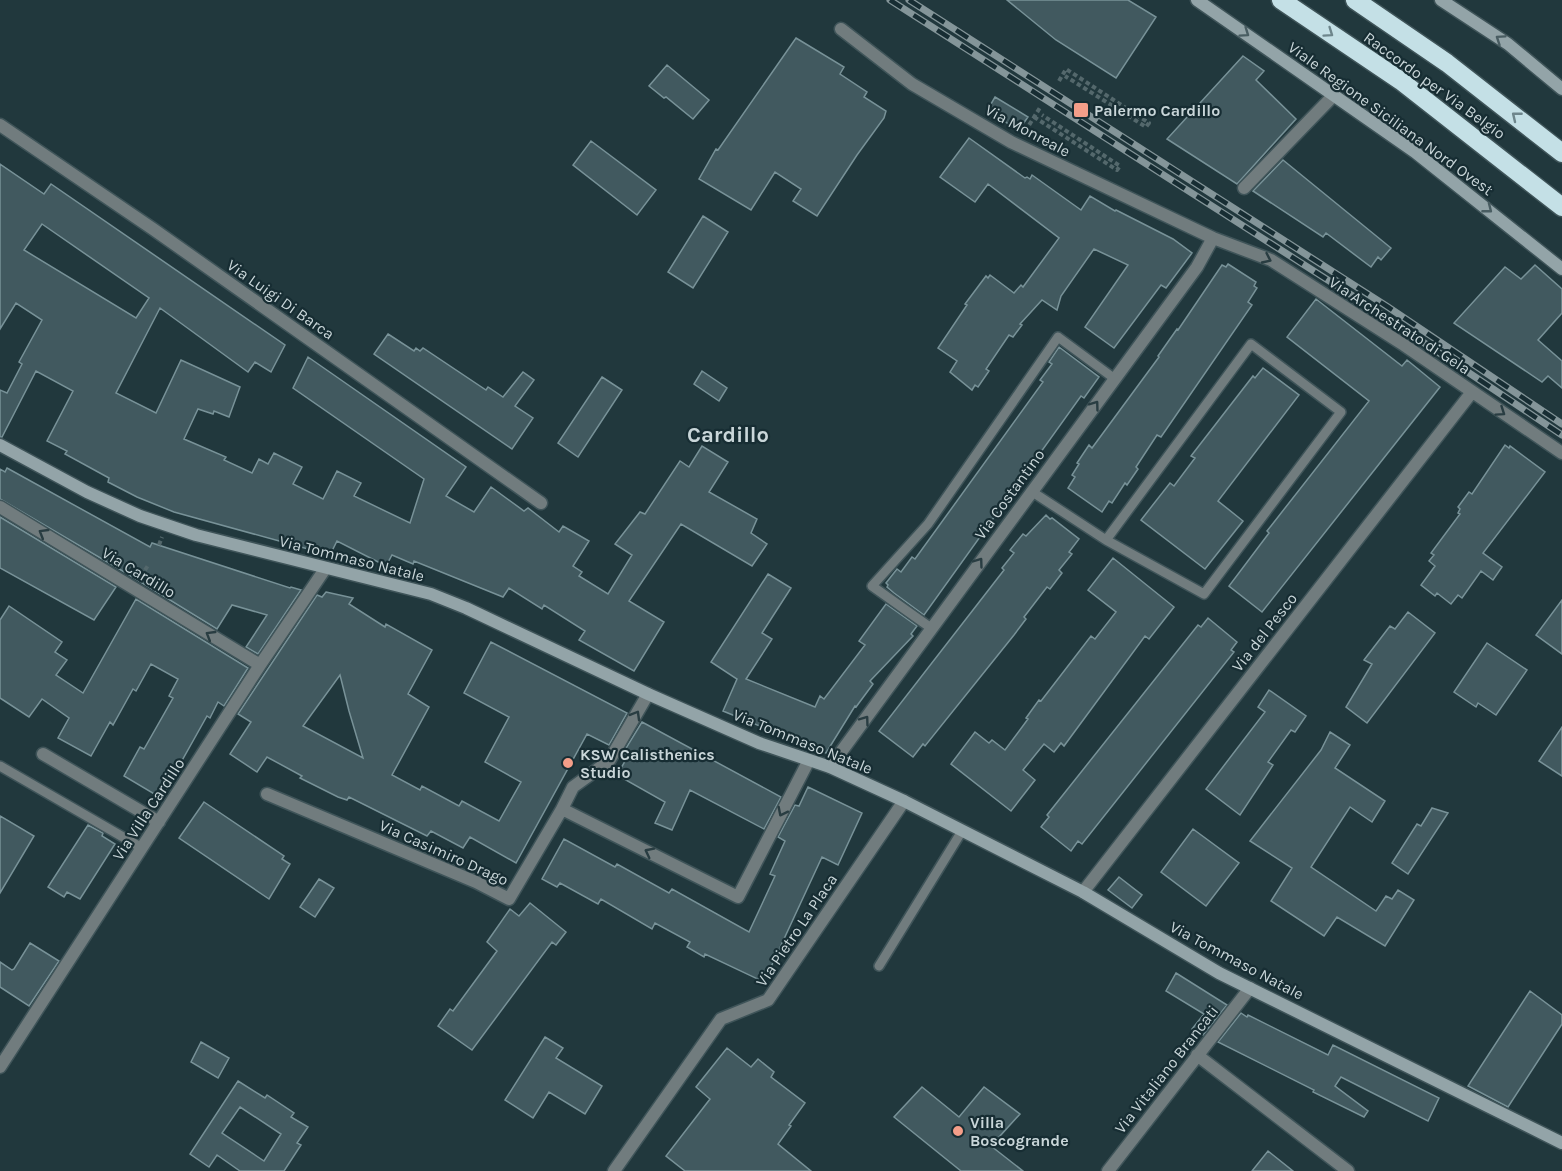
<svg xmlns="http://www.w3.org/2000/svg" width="1562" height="1171" viewBox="0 0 1562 1171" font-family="Karla,sans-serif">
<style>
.building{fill:#41595f;stroke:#789298;stroke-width:1.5;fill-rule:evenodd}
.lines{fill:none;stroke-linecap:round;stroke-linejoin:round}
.lane-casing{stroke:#3f5459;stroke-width:12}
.street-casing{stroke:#3f5459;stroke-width:15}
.secondary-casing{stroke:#3f5459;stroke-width:15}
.highway-casing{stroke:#3f5459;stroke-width:21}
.path{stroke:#54686c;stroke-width:4;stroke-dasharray:4.5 3;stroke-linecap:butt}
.lane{stroke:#717c7e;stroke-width:9}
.street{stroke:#717c7e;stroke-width:12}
.secondary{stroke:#93a4a8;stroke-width:12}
.highway{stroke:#c4e0e6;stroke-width:18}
.rail-casing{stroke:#849599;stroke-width:7}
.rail{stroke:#172d33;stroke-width:4.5;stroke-dasharray:14;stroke-linecap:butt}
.oneway{stroke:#495d62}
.oneway2{stroke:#6e868c}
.oneway3{stroke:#293d42}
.poi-dot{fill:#f49e89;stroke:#172d33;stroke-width:2}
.labels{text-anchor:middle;stroke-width:4.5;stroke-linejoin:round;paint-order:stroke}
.street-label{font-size:16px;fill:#c9d6d9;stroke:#172d33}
.poi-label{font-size:16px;font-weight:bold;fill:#c9d6d9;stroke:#172d33;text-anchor:start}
.district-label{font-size:22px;font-weight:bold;fill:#c9d6d9;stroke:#172d33}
</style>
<rect width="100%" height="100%" fill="#21383d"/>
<path class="building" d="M1007,0H1128L1156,17L1116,78L1056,40Z
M796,38L844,67L840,74L867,92L864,97L886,111L884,118L857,155L817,216L793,201L801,189L775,172L751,210L699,179L716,149L718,150Z
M1243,56L1264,71L1256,80L1296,119L1237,184L1167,139Z
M667,65L709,100L693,119L666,97L664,98L649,86Z
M995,97L1028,117L1018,131L988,109Z
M969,138L1025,178L1027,177L1030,179L1032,175L1081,210L1090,196L1115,211L1116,210L1173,239L1192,253L1166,288L1161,285L1114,348L1085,327L1128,265L1094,249L1061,296L1057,310L1042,300L1020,324L1022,325L1013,337L1009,335L986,369L989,371L978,387L975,385L972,390L950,372L957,361L938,348L967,305L965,304L986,276L988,278L990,275L1014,293L1021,285L1023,287L1059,238L988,184L975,202L940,177Z
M591,141L656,190L637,215L573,165Z
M1283,160L1391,248L1381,260L1378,257L1371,267L1326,233L1323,237L1253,191Z
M0,164L44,194L51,184L285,345L271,372L255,362L248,372L160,308L116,393L156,413L181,360L240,387L229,417L214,411L213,414L198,409L184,439L226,457L224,460L252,473L259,459L268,464L274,453L302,467L293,484L323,499L337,471L361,483L354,496L410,523L424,479L293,388L308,357L466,467L446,496L474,512L491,487L524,511L528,508L559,532L563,526L589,541L573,566L582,572L579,576L608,594L632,555L615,544L640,512L645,514L680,461L689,467L702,446L728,462L709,492L757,519L751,533L767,544L752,566L681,524L629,601L664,622L634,671L579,640L585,631L544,605L542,609L509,588L503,597L414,561L413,564L392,555L386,566L337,541L330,555L174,512L137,497L108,482L109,478L65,454L67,451L47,441L73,391L36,371L2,437H0V390L7,393L22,364L19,362L42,320L16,303L0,329ZM42,224L149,298L136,318L24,250Z
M703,216L728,232L693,288L668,272Z
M1228,264L1256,282L1254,286L1257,288L1248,302L1252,305L1161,437L1157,435L1136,467L1138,469L1127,485L1125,483L1112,503L1109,501L1102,512L1068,488L1075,477L1072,475L1079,464L1077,463L1089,445L1092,448L1159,357L1158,356L1177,329L1178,330L1222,265L1226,267Z
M1535,265L1562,289V313L1538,340L1562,361V388L1548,376L1542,382L1454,323L1505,267L1521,279Z
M1316,299L1402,366L1407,360L1440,387L1262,612L1229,586L1269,533L1267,531L1369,401L1287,337Z
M388,334L414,351L416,348L420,351L423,348L486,390L488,387L503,397L523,372L534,380L515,406L533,418L512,449L374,354Z
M1059,347L1099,377L1084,398L1081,396L924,615L894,593L887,587L888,585L886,583L897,569L901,572L912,557L915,559L1043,382L1040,380L1052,364L1049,362Z
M1263,368L1299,395L1218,501L1243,521L1205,569L1141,520L1170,483L1174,486L1195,458L1191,456L1253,376L1255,378Z
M702,371L727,388L719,401L694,384Z
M602,377L622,390L578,457L558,443Z
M1505,445L1509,448L1510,446L1545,472L1483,553L1502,567L1493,580L1481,571L1462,598L1458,595L1451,604L1437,593L1435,596L1421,585L1435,566L1429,561L1434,555L1431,553L1460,514L1458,513L1460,509L1458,507L1469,492L1472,494Z
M7,468L150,547L152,543L290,588L291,587L301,590L258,654L246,647L267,615L232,605L217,629L126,573L0,499V469L5,472Z
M1046,515L1050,519L1052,518L1079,539L1069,552L1072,554L1059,570L1062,573L1050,589L1047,587L1024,617L1026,619L1014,635L925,746L923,744L913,757L879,731L1004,570L1002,568L1014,553L1010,550L1023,534L1026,536Z
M0,517L116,587L94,620L0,568Z
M1113,558L1174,607L1149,639L1145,636L1064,746L1061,743L1054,752L1044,744L1023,770L1035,780L1011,811L951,764L975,732L989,743L992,740L1005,750L1028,719L1026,718L1039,700L1041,701L1091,636L1095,639L1116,612L1088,590Z
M768,574L791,588L762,633L772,639L746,679L815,707L820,696L824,699L865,645L859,641L886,604L917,626L911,634L913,636L870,681L873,684L856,707L855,706L826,753L723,711L737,679L711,662Z
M326,592L353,598L349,604L385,627L386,624L432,650L408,694L429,707L392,775L420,790L422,786L459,806L462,801L499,821L521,782L485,762L509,717L464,693L491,642L627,713L609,745L587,734L516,863L470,837L463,848L431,831L427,836L349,797L347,800L338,797L300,778L302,776L267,757L257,772L230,754L251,722L238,714L317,595L322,597ZM340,675L349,711L363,758L303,726Z
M136,599L248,668L224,706L218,702L210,718L207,716L161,798L124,776L140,747L144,749L173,698L169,696L178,679L151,664L136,691L133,689L113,725L110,722L91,756L58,738L69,718L42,699L29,717L0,698V620L9,606L62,642L55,652L67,660L56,675L83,693Z
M1562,600V654L1536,635Z
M1408,612L1435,633L1367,723L1346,707L1372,664L1364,660L1390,626L1395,629Z
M1208,618L1237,642L1231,650L1234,652L1082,844L1078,841L1071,851L1041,827L1049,817L1047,815L1198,625L1201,627Z
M1487,643L1527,670L1496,715L1478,703L1476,707L1454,692Z
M1269,690L1306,716L1295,732L1291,730L1268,762L1273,765L1240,815L1206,789L1265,712L1258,707Z
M642,722L781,797L764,829L690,790L672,830L655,823L665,802L617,775L628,756L623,753Z
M1562,727V776L1539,761Z
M1330,732L1350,745L1335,768L1385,801L1372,822L1350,807L1311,867L1376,911L1386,896L1392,899L1398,890L1414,900L1385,946L1337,917L1324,936L1271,901L1292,868L1250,841L1321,750Z
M808,787L862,813L838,865L822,857L764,982L705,954L704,957L687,947L690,942L655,923L652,929L601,899L598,904L560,883L557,887L542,879L564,839L615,867L617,864L669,893L672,889L749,932L775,876L770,874L785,841L778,837L795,805L799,806Z
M204,802L284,856L282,859L290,864L269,899L179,838Z
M1432,808L1448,813L1408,874L1392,863L1417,824L1421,826Z
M0,816L34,836L0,893Z
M88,825L103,833L102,836L115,844L80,899L67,892L64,897L48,887Z
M1193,829L1239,863L1206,906L1161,872Z
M1119,877L1142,895L1132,908L1108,890Z
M319,879L334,888L315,917L300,907Z
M530,903L566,932L556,945L552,942L472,1050L438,1026L450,1009L453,1011L497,951L487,942L510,909L519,916Z
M30,943L59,961L29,1006L0,987V962L12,970L14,969Z
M1176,973L1227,1005L1203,1035L1192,1029L1204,1014L1166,991Z
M1530,991L1562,1015V1024L1508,1107L1468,1086Z
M1241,1013L1247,1017L1248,1015L1328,1055L1333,1045L1439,1098L1428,1121L1341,1077L1335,1086L1368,1111L1364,1117L1313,1092L1314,1090L1218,1042Z
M545,1037L563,1048L556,1058L602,1086L585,1114L549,1092L533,1118L505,1100Z
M201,1042L229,1058L218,1078L191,1062Z
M727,1048L751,1067L758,1059L774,1072L771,1077L805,1103L789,1125L791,1126L778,1144L811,1171H685L666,1156L710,1099L696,1087Z
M238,1081L265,1098L267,1095L294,1113L291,1117L308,1127L297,1143L301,1145L284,1171H240L217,1155L209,1167L190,1154ZM240,1107L281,1134L264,1161L222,1133Z
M922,1087L959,1117L984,1087L1020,1114L991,1146L1023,1171H961L894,1117Z
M1268,1151L1293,1171H1252Z"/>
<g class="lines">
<defs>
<path id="lane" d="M1031,491L1106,540L1251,344L1341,412L1204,594L1106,540
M931,628L872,586L928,524L1058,337L1115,379
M0,766L142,848
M879,966L962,831"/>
<path id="street" d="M841,29L912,84L1011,142L1213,238L1271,260L1404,345L1562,453
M0,125L153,229L541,503
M1244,188L1334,95
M0,507L260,665
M43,754L159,822
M830,767L1197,267L1213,238
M267,794L476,882L509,899L562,809L573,787L609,761L648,694
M562,809L738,897L809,760
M1083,892L1472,392
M1197,1055L1348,1171
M0,1067L260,665L325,569
M614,1171L721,1019L768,1000L904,801
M1108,1171L1250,988"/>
<path id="secondary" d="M1197,0L1415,152L1562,269
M1441,0L1508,44L1562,89
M0,445L87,492L140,516L196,535L431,594L466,608L648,694L759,743L830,767L904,801L1083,892L1219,973L1562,1143"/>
<path id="highway" d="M1281,0L1401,81L1562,207
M1355,0L1447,63L1562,153"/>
</defs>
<use href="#lane" class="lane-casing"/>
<use href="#street" class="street-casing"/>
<use href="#secondary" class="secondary-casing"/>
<use href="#highway" class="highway-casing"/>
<path class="path" d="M1059,81L1066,69L1149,123L1146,127L1065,76
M1034,117L1117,170L1120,166L1042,115
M1027,131L1026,130L1041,106
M159,545L162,537
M145,570L149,564"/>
<use href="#lane" class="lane"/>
<use href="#street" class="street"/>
<use href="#secondary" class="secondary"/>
<use href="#highway" class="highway"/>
<defs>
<path id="rail" d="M890,0L1381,314L1562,435
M909,0L1388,307L1562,424"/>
</defs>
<use href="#rail" class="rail-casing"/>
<use href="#rail" class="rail"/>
</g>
<defs><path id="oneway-chevron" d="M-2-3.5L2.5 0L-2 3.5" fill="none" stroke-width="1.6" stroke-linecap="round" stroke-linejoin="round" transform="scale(1.5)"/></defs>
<g class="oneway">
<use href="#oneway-chevron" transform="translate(1245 33) rotate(35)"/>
<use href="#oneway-chevron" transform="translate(1500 39) rotate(-146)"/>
<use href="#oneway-chevron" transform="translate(1488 209) rotate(38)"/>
</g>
<g class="oneway2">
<use href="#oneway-chevron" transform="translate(1329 33) rotate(35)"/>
<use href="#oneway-chevron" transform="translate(1516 116) rotate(-141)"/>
</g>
<g class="oneway3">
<use href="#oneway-chevron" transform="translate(1267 259) rotate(25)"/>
<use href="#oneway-chevron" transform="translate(1095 405) rotate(-54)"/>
<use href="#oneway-chevron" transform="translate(1501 412) rotate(34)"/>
<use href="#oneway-chevron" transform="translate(43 533) rotate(-149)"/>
<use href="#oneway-chevron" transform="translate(979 562) rotate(-54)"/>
<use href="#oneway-chevron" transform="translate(210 635) rotate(-149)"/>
<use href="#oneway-chevron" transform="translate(636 715) rotate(-60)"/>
<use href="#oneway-chevron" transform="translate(865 720) rotate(-54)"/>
<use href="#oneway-chevron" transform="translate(782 812) rotate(117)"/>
<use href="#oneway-chevron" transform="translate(649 852) rotate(-153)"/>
</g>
<g class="poi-dot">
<rect x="1073" y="102" width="16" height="16" rx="3"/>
<circle cx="568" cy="763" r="6"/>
<circle cx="958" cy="1131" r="6"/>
</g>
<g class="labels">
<g class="street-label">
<text transform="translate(1435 85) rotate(36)" y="6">Raccordo per Via Belgio</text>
<text transform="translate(1391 118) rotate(36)" y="6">Viale Regione Siciliana Nord Ovest</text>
<text transform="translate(1028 130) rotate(28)" y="6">Via Monreale</text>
<text transform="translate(281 299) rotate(35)" y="6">Via Luigi Di Barca</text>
<text transform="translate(1400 325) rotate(33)" y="6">Via Archestrato di Gela</text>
<text transform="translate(1009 494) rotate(-54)" y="6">Via Costantino</text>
<text transform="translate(352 558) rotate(14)" y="6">Via Tommaso Natale</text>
<text transform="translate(139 572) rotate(31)" y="6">Via Cardillo</text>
<text transform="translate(1264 632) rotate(-52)" y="6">Via del Pesco</text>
<text transform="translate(803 741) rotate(22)" y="6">Via Tommaso Natale</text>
<text transform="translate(148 809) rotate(-57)" y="6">Via Villa Cardillo</text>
<text transform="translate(444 852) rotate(24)" y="6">Via Casimiro Drago</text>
<text transform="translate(796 930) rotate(-56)" y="6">Via Pietro La Placa</text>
<text transform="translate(1237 960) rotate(28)" y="6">Via Tommaso Natale</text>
<text transform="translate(1166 1069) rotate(-52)" y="6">Via Vitaliano Brancati</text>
</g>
<g class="poi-label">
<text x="1094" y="116">Palermo Cardillo</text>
<text x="580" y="760">KSW Calisthenics<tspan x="580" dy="18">Studio</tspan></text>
<text x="970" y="1128">Villa<tspan x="970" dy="18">Boscogrande</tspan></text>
</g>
<g class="district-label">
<text x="728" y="442">Cardillo</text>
</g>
</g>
</svg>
